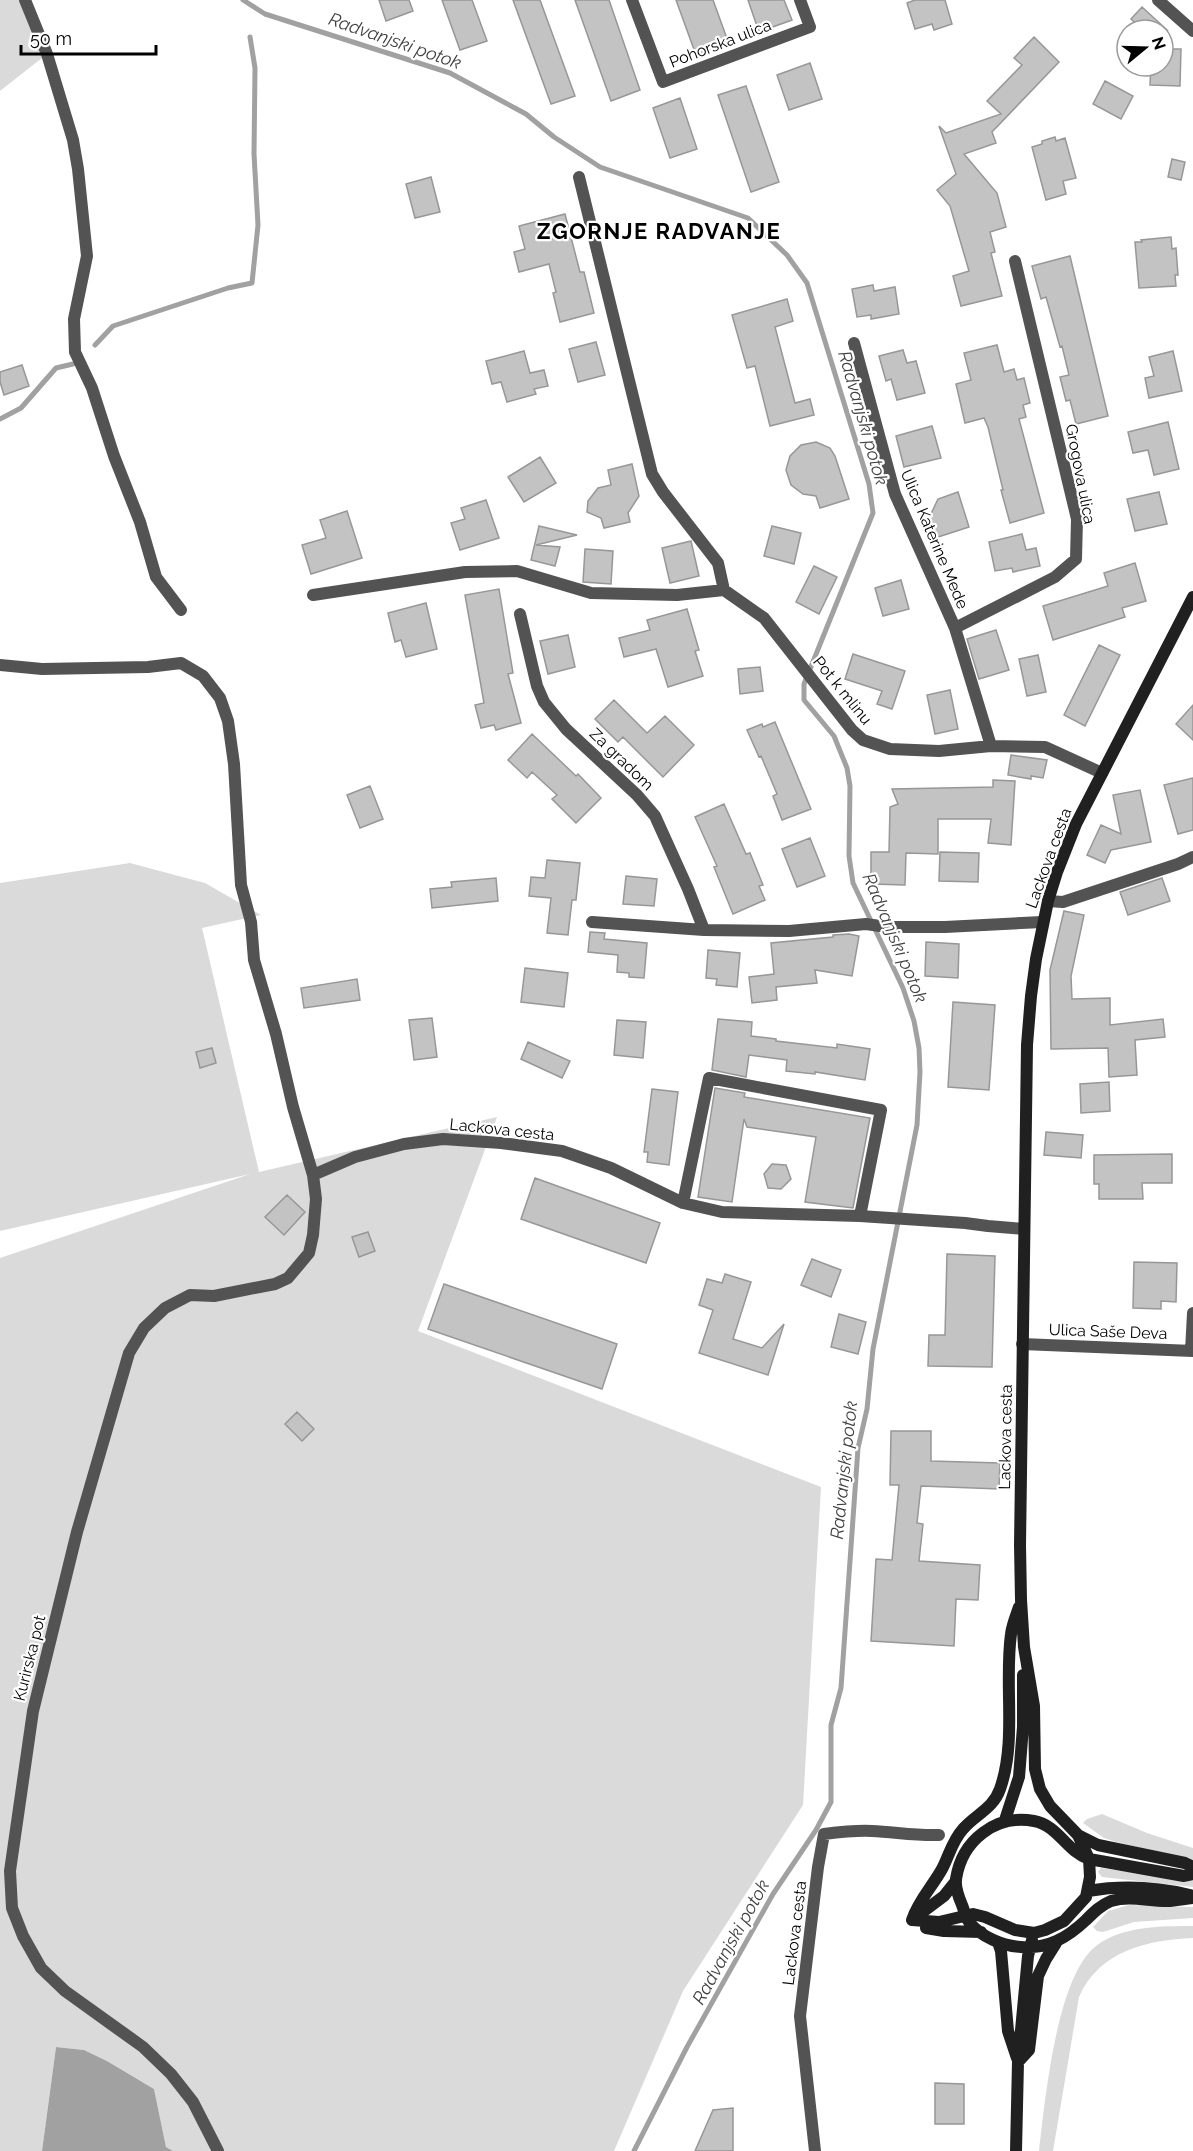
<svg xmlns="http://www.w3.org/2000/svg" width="1193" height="2151" viewBox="0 0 1193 2151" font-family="Raleway,sans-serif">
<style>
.green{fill:#dadada}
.water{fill:#a1a1a1}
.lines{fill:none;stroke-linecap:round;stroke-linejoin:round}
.stream{stroke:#a1a1a1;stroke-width:5}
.building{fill:#c3c3c3;stroke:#979797;stroke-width:1.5}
.street{stroke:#535353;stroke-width:12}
.secondary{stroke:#202020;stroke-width:12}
.labels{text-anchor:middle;stroke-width:4.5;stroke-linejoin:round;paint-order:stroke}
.street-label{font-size:16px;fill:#000;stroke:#fff}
.water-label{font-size:18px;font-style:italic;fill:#424242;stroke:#fff}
.district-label{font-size:22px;font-weight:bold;letter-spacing:1.5px;fill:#000;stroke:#fff}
</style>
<rect width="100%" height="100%" fill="#fff"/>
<path class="green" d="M0,0H25L47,54L0,91Z
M130,863L205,883L261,915L202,928L259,1172L497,1117L418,1331L821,1487L803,1805L683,1991L614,2151H173L166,2147L154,2089L107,2061L84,2050L56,2047L42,2151H0V1258L250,1174L0,1231V883Z
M1102,1814L1147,1833L1193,1848V1861L1116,1842L1104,1838L1083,1823L1087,1819Z
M1101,1868L1193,1881V1887L1102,1877L1098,1872Z
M1129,1905L1193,1907V1918L1134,1922L1103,1932L1097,1931L1093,1927L1108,1911Z
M1193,1926V1938C1147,1940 1099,1951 1079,1997L1053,2151H1039C1045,2102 1056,1977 1096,1946C1121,1926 1162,1926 1193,1926Z"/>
<path class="water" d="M56,2047L84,2050L107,2061L154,2089L166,2147L173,2151H42Z"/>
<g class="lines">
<path class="stream" d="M243,0L265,14L450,73L526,114L554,137L600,167L748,218L787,255L807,283L869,484L873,513L804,684V700L834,736L847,768L850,786L849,856L853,883L903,988L914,1021L919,1048L920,1072L917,1125L873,1349L867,1409L858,1448L841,1688L831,1725V1802L816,1830L773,1894L687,2047L634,2151
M95,345L113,326L228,288L252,283L258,225L254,154L255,68L250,37
M0,419L21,408L56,368L73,364"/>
</g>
<path class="building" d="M379,0H409L413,11L386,21Z
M442,0H472L487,41L460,50Z
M513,0H540L575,96L551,104Z
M575,0H609L640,90L611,101Z
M676,0H713L729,44L696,55Z
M748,0H784L792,20L759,32Z
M915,0H945L952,24L934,30L932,24L915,29L907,3Z
M1142,7L1167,30H1143L1131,19Z
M1034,37L1059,62L992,132L996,143L964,154L997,193L1006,227L990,232L995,252L991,253L1002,296L961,306L953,276L969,271L950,206L937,190L956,174L939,126L946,133L1001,114L987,101L1022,65L1014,58Z
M1163,49H1181L1180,86L1150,85L1151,66H1163Z
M810,63L822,99L789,110L777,75Z
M1105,81L1133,96L1121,119L1093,104Z
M746,86L779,182L751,192L718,95Z
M680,98L697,149L670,158L653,108Z
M1055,137L1056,141L1065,138L1076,178L1063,181L1066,194L1046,200L1032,147L1042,144V141Z
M1172,159L1185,162L1181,180L1168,177Z
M431,177L440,212L415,218L406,184Z
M565,214L580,272H584L594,313L560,322L553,293L556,292L549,264L519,272L514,252L525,249L519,226Z
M1171,237L1172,249L1176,248L1178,275H1175L1176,286L1139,288L1135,242H1142L1141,240Z
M1070,256L1108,416L1076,424L1070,400L1066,401L1060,377L1069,375L1062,346L1060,347L1046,297L1041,299L1032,266Z
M873,285L874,291L895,287L899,314L871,319V315L857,317L852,289Z
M787,299L793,321L775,327L795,403L810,399L814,415L770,426L755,366L747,368L732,315Z
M596,342L605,375L578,382L569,349Z
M997,345L1004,372L1014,369L1017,380L1024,378L1030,403L1023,405L1026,417L1019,419L1044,513L1010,523L1001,490H1003L988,427L984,418L965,423L956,384L971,380L964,353Z
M903,350L907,363L916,361L925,393L897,400L891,379L886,381L879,356Z
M524,351L530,373L544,370L548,386L534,389L536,394L507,402L501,382L492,384L486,361Z
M1173,351L1182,391L1149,398L1145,378L1154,376L1149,357Z
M22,365L29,386L4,395L0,382V372Z
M1168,422L1179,469L1154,475L1148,450L1133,453L1128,432Z
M932,426L941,458L904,467L896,436Z
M816,442L830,448L835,456L849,499L820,508L816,496L803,494L791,485L786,470L790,456L801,445Z
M540,457L556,483L524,502L508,477Z
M632,464L639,496L628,513L630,522L604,528L601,518L587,512L588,501L598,488L611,485L608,470Z
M958,492L969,527L935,538L929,518L938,499Z
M1159,492L1167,524L1135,531L1127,499Z
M486,500L499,538L460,550L451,523L465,519L461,508Z
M347,511L362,558L311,574L302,545L326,538L320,520Z
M539,526L577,535L536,545L560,547L555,566L531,560Z
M772,526L801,533L794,564L764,556Z
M1022,534L1026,550L1036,548L1040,566L1013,572L1012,568L995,571L989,542Z
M691,541L699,576L670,583L662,548Z
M585,549L613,551L611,584L583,582Z
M1135,563L1146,601L1122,608L1125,617L1053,640L1043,606L1108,586L1104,573Z
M814,566L837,577L819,614L796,602Z
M901,580L909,609L883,616L875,588Z
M499,589L513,673L508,674L521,723L496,730L494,725L481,728L475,705L484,703L465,595Z
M426,603L437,649L406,657L401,640L395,642L388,613Z
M687,609L699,650L695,651L703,676L668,687L656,649L624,657L619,638L650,630L647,620Z
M996,630L1009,670L979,679L967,639Z
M568,635L575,667L548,674L540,641Z
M1099,645L1120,655L1085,726L1064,715Z
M853,654L905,671L892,709L877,704L882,691L845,679Z
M1038,655L1046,692L1027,696L1019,659Z
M760,667L763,691L740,694L738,669Z
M950,690L958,729L935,734L927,695Z
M614,700L647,733L665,716L694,745L663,777L623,737L618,742L595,719Z
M1193,705V740L1176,724Z
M775,722L811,809L782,820L773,796L777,794L761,756L759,757L747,730L762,724L763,727Z
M532,734L576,776L578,774L601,798L576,823L552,799L557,795L532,772L527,778L508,760Z
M1011,755L1047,760L1043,778L1031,776V779L1008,775Z
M1193,778V830L1178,834L1164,785Z
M993,780L1015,781L1011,845L988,843L991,819H938V854L906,853L905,885L871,884V852H889L890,807L898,804L892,789L993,787Z
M370,786L383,819L360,828L347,795Z
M1140,790L1151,842L1111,850L1105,863L1087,855L1101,825L1121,834L1113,795Z
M724,804L746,854L750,853L763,885L759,886L765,900L733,914L714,867L717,866L695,817Z
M810,838L825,876L797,887L782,849Z
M940,852L979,853L978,882L939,881Z
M547,860L580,863L576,900H572L568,935L547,933L551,898L529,896L531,877L545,878Z
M626,876L657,879L654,906L623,904Z
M496,878L498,901L432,908L430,889L452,887L451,882Z
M1162,878L1170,901L1128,915L1120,892Z
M1064,911L1084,915L1071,976L1072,999L1110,998V1025L1163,1019L1165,1037L1135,1040L1137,1075L1109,1077L1108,1048L1051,1049L1050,970Z
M590,932L605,933L604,939L647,943L644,978L629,977V973L617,972L618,955L588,952Z
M849,934L859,936L852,976L815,970L817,983L776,987L777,1000L752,1003L749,977L774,974L771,943L833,937V935Z
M926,942L959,944L958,978L925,976Z
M708,950L740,953L737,987L716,985L717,979L706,978Z
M525,968L568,973L564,1007L521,1002Z
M357,979L360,1000L304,1008L301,988Z
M953,1002L995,1005L989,1090L948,1087Z
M432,1018L437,1057L414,1060L409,1020Z
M718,1019L752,1022L751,1036L776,1039V1041L837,1048V1044L870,1049L865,1080L815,1072V1074L786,1071L787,1060L749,1055L746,1077L712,1070Z
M617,1020L646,1022L643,1058L614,1055Z
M528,1042L570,1061L562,1078L521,1059Z
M212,1048L216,1063L200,1068L196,1052Z
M1109,1082L1110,1111L1081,1113L1080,1084Z
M715,1088L745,1093L744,1097L870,1118L853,1208L805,1202L816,1137L747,1127L744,1119L732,1202L698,1197Z
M652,1089L678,1092L669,1165L647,1162L648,1152H644Z
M1046,1132L1083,1135L1081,1158L1044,1155Z
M1172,1154V1183H1142L1143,1199H1099V1184H1094V1155Z
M772,1164L786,1165L791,1179L781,1189L768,1188L764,1174Z
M535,1178L660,1223L646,1263L521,1219Z
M287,1195L305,1212L284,1235L265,1217Z
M368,1232L375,1251L359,1257L352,1237Z
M947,1254L995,1256L992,1367L928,1366L929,1335H945Z
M812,1259L841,1270L831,1297L801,1285Z
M1134,1262L1177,1263L1176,1302L1161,1301V1309L1133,1308Z
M725,1274L751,1282L733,1339L762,1348L784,1324L768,1375L699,1353L713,1310L699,1305L707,1279L722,1283Z
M444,1284L617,1344L602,1389L428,1329Z
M839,1314L866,1322L858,1354L831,1347Z
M297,1412L314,1429L302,1441L285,1424Z
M891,1431H931V1461L1000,1463L999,1489L921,1486L917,1523L923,1524L919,1561L980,1565L978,1600L956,1599L954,1646L871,1641L876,1559L892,1560L899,1485H890Z
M935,2083L964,2084V2124H935Z
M733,2108V2151H695L713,2110Z"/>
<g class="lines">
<path class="street" d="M25,0L47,54L73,140L78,169L87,256L74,319L75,352L92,388L114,456L140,522L156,577L181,610
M632,0L663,82L810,27L800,0
M1158,0L1193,31
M579,177L652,474L663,492L718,563L724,590
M854,343L895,494L955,628L991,746
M313,595L465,572L517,571L591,593L677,595L724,590L764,618L852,730L863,740L890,749L939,751L991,746L1045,747L1102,773
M520,614L537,686L544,702L566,729L637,795L655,816L688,889L704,930
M955,628L1055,577L1076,559L1077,519L1015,261
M0,665L42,669L148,667L181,663L203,676L220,698L228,721L234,764L241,885L251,922L254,960L276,1034L293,1107L313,1175L316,1199L313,1235L309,1253L288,1278L275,1284L214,1296L190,1295L165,1308L144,1328L129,1353L77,1532L33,1711L10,1871L12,1908L23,1936L41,1968L65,1991L143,2047L171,2074L193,2102L218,2151
M1048,901L1063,902L1178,864L1193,857
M592,922L704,930L789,931L866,924L887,927H945L1042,922
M313,1175L355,1157L404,1144L443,1139L501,1143L562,1151L611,1168L683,1203L722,1212L860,1216L965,1223L988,1226L1024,1229
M683,1203L709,1078L881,1110L860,1216
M1022,1344L1193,1351
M1191,1351L1193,1313
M815,2151L800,2016L818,1867L824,1834C840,1832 856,1830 872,1831C895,1832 916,1836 939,1835"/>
<path class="secondary" d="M1005,1820L1019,1777L1023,1727V1675
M1078,1835L1098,1845L1185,1863L1193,1867
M1193,1874L1184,1876L1089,1859C1067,1852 1058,1825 1034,1821C996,1814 962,1840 956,1879C955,1887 959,1898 962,1905C964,1910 966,1918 969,1922C981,1937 1003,1946 1021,1947C1048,1949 1067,1938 1086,1920C1094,1912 1101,1905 1111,1901C1131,1895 1150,1902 1170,1901C1178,1900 1186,1899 1193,1898
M1088,1891C1123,1885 1156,1887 1190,1895
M912,1920L939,1922L973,1914L985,1917L1015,1930L1034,1933L1045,1930L1064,1921L1086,1897L1090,1877L1089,1859L1078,1835L1050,1806L1040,1789L1035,1769L1034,1706L1024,1647L1021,1600L1020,1545L1027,1045L1031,996L1036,959L1048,901L1057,872L1076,824L1193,597
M912,1920C918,1901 932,1887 942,1869C949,1856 952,1841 963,1829C976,1814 993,1809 1000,1789C1017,1741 1004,1684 1011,1634C1012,1625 1016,1616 1019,1607
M912,1920L944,1896L956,1881
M926,1928L944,1931L981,1932
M998,1942L1001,1951L1008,2031L1017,2058
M1018,2062L1029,2050L1038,1976L1046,1959L1056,1943
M1016,2151L1018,2062L1028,1956L1032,1940"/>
</g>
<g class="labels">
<g class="street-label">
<text transform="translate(720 43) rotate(-21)" y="6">Pohorska ulica</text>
<text transform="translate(1081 474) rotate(79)" y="6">Grogova ulica</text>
<text transform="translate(935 539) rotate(67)" y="6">Ulica Katerine Mede</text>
<text transform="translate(843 690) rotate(51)" y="6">Pot k mlinu</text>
<text transform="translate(622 759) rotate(44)" y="6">Za gradom</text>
<text transform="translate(1048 858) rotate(-70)" y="6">Lackova cesta</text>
<text transform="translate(502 1129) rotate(6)" y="6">Lackova cesta</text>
<text transform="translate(1108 1331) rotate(2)" y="6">Ulica Saše Deva</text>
<text transform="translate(1005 1437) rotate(-89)" y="6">Lackova cesta</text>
<text transform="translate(29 1658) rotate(-76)" y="6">Kurirska pot</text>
<text transform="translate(794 1933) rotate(-83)" y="6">Lackova cesta</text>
</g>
<g class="water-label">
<text transform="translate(395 41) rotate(19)" y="6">Radvanjski potok</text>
<text transform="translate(863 418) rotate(74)" y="6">Radvanjski potok</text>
<text transform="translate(895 938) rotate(67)" y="6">Radvanjski potok</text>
<text transform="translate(844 1470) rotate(-84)" y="6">Radvanjski potok</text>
<text transform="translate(731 1942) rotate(-61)" y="6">Radvanjski potok</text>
</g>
<g class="district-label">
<text x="659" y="239">ZGORNJE RADVANJE</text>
</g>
</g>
<g transform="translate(1145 48) rotate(71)"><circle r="28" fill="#ffffff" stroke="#999999" stroke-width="1.5"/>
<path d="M0-4.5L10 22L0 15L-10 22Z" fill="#000000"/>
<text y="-9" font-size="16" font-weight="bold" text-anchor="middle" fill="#000000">N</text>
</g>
<path d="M21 45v9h135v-9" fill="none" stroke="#000000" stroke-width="3"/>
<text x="30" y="45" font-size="18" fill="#000000" stroke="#ffffff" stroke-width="4.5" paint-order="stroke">50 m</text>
</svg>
